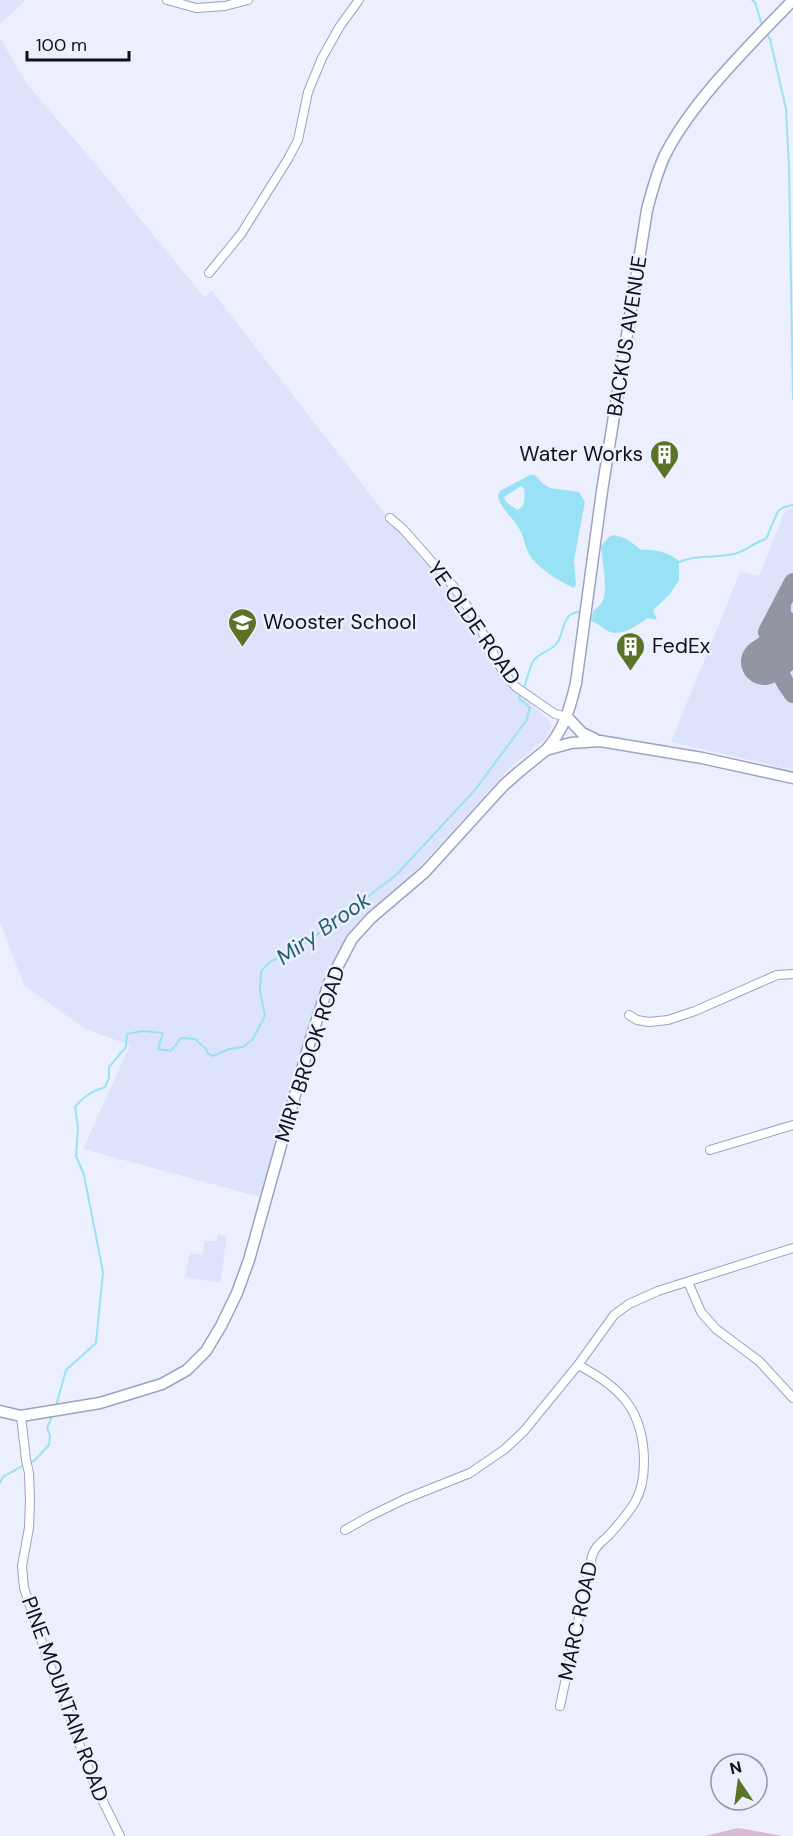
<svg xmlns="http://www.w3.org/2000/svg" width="793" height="1836" viewBox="0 0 793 1836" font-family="'DM Sans',sans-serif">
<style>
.built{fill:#dee3fc}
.green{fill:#dcb9d2}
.water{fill:#99e1f4;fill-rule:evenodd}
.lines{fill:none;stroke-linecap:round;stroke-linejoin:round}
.stream{stroke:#99e1f4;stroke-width:2}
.taxiway{stroke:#9295a2;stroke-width:18}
.runway{stroke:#9295a2;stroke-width:46}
.minor-casing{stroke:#9ca2c2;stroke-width:10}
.major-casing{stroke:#9ca2c2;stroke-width:13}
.minor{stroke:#fff;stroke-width:8}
.major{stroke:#fff;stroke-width:10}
.labels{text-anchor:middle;stroke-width:5;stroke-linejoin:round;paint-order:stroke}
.street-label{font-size:21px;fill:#0d0f1a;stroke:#eceffd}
.poi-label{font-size:21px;fill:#0d0f1a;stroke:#eceffd;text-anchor:start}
.water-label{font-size:22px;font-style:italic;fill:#25606e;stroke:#eceffd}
</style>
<rect width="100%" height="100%" fill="#eceffd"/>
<path class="built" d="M0,0H26L0,24Z
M0,38L27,84L103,173L204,297L212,291L400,533L436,573L458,603L506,684L539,711L548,720L551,724L550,730L546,738L509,769L415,872L367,914L353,930L338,954L326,978L312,1017L260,1197L83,1149L130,1045L85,1029L24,985L0,922Z
M793,507V770L671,742L740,572L759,576L784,513Z
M218,1234L227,1236L220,1283L185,1277L190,1253L202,1255L205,1241H217Z"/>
<path class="green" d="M738,1828L783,1836H705Z"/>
<path class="water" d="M530,475H535L542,483L550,488L579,492L585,502L574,560L576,585L574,588C560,582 536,567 529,554C524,545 524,535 518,527C511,515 500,509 498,495L500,491ZM521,486L524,488C525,497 526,507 517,510L506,502L504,497Z
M613,535C624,536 633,543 641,550C656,549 667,552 679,561V580L670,594L653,610L657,620L648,618C637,625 621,638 608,631C602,628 598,623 591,621L593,611C597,608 601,605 603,600C608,588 602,560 601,546L609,537Z"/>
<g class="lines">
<path class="stream" d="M752,0L755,2L762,25
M766,33L770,39L786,109L789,167L793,399
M677,563C696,553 720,560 740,552C749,548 756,542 766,539L778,511L784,507L793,505
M524,688C527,679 529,668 534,660C540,652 552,651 557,643C565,632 562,611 581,612
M56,1406L66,1370L96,1343L103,1272L84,1175L76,1156L78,1127L75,1107C84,1096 91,1092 105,1087L109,1078V1067L126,1047L127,1034L143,1031L163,1033L158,1049L171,1051L181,1038L195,1039L207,1050V1053L213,1056L229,1049L243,1047L252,1040L265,1016L260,991L261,971L270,962L294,950L321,932L396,875L475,790L526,721L530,708L519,698L521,693
M29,1463L34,1461L49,1445L50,1435L47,1428L53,1414
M0,1483L3,1477L24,1465"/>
<path class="taxiway" d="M782,603V615L793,626
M767,632L793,582
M787,647C774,666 780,677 793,694"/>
<path class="runway" d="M764,662L793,642"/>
<defs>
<path id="minor" d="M167,0L196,8L225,6L248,0
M209,273L241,234L288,159L298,140L308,92L322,58L340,26L359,0
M390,518L403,529L454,587L475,618L503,672L516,687L555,714L567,717
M629,1015L637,1020L649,1022L668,1020L695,1011L777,975L793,974
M710,1150L793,1125
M688,1282L701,1312L716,1329L759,1361L793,1398
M21,1416L26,1460L29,1473L30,1500L29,1528L22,1566L24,1588L50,1666L63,1695L80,1746L95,1785L120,1836
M345,1530L368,1517L405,1499L470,1473L505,1449L524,1431L578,1365L614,1315L629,1304L658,1291L793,1248
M560,1706L592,1556C595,1546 602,1542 609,1535C618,1525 628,1514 635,1502C642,1490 644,1476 644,1462C644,1411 621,1387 578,1365"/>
<path id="major" d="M567,717L582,733L595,739
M546,750C564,730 570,708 576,683L602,491L647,210C652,191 657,171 666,153C694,99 751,44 793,0
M0,1411L21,1416L100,1403L162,1384L187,1370L206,1351L221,1326L237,1293L249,1260L310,1041L329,983L352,939L371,918L425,872L504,785L520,771L546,750L571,743L600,741L702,758L793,778"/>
</defs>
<use href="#minor" class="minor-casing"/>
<use href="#major" class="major-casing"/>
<use href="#minor" class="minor"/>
<use href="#major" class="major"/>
</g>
<defs>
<symbol id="building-pin" viewBox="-11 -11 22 30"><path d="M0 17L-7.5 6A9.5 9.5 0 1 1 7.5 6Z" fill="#597327" stroke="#eceffd"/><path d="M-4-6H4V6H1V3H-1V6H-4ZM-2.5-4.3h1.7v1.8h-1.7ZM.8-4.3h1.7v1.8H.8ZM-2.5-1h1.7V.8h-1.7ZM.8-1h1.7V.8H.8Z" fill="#fff"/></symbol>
<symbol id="school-pin" viewBox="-11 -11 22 30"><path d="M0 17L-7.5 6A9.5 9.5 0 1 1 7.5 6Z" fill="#597327" stroke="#eceffd"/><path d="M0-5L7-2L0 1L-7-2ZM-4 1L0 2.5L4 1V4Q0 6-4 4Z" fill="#fff"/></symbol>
</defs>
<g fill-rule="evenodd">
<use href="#building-pin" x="648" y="438" width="33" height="45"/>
<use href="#school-pin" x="226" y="606" width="33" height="45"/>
<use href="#building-pin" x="614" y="630" width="33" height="45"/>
</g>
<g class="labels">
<g class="street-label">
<text transform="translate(627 336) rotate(-81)" y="7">BACKUS AVENUE</text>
<text transform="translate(474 623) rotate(55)" y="7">YE OLDE ROAD</text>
<text transform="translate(310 1054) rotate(-72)" y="7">MIRY BROOK ROAD</text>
<text transform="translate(578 1621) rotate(-78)" y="7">MARC ROAD</text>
<text transform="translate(65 1699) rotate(70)" y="7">PINE MOUNTAIN ROAD</text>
</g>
<g class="poi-label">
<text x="643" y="461" text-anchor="end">Water Works</text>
<text x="263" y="629">Wooster School</text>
<text x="652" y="653">FedEx</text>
</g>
<g class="water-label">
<text transform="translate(323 928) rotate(-35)" y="8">Miry Brook</text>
</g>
</g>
<g transform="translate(739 1782) rotate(347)"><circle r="28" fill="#eceffd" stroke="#9395a2" stroke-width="1.5"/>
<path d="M0-4.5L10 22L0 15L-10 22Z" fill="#597327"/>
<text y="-9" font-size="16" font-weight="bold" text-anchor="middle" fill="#0d0f1a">N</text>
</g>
<path d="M27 51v9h102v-9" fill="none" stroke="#0d0f1a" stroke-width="3"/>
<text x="36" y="51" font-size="18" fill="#0d0f1a" stroke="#eceffd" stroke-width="4.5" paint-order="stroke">100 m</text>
</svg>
